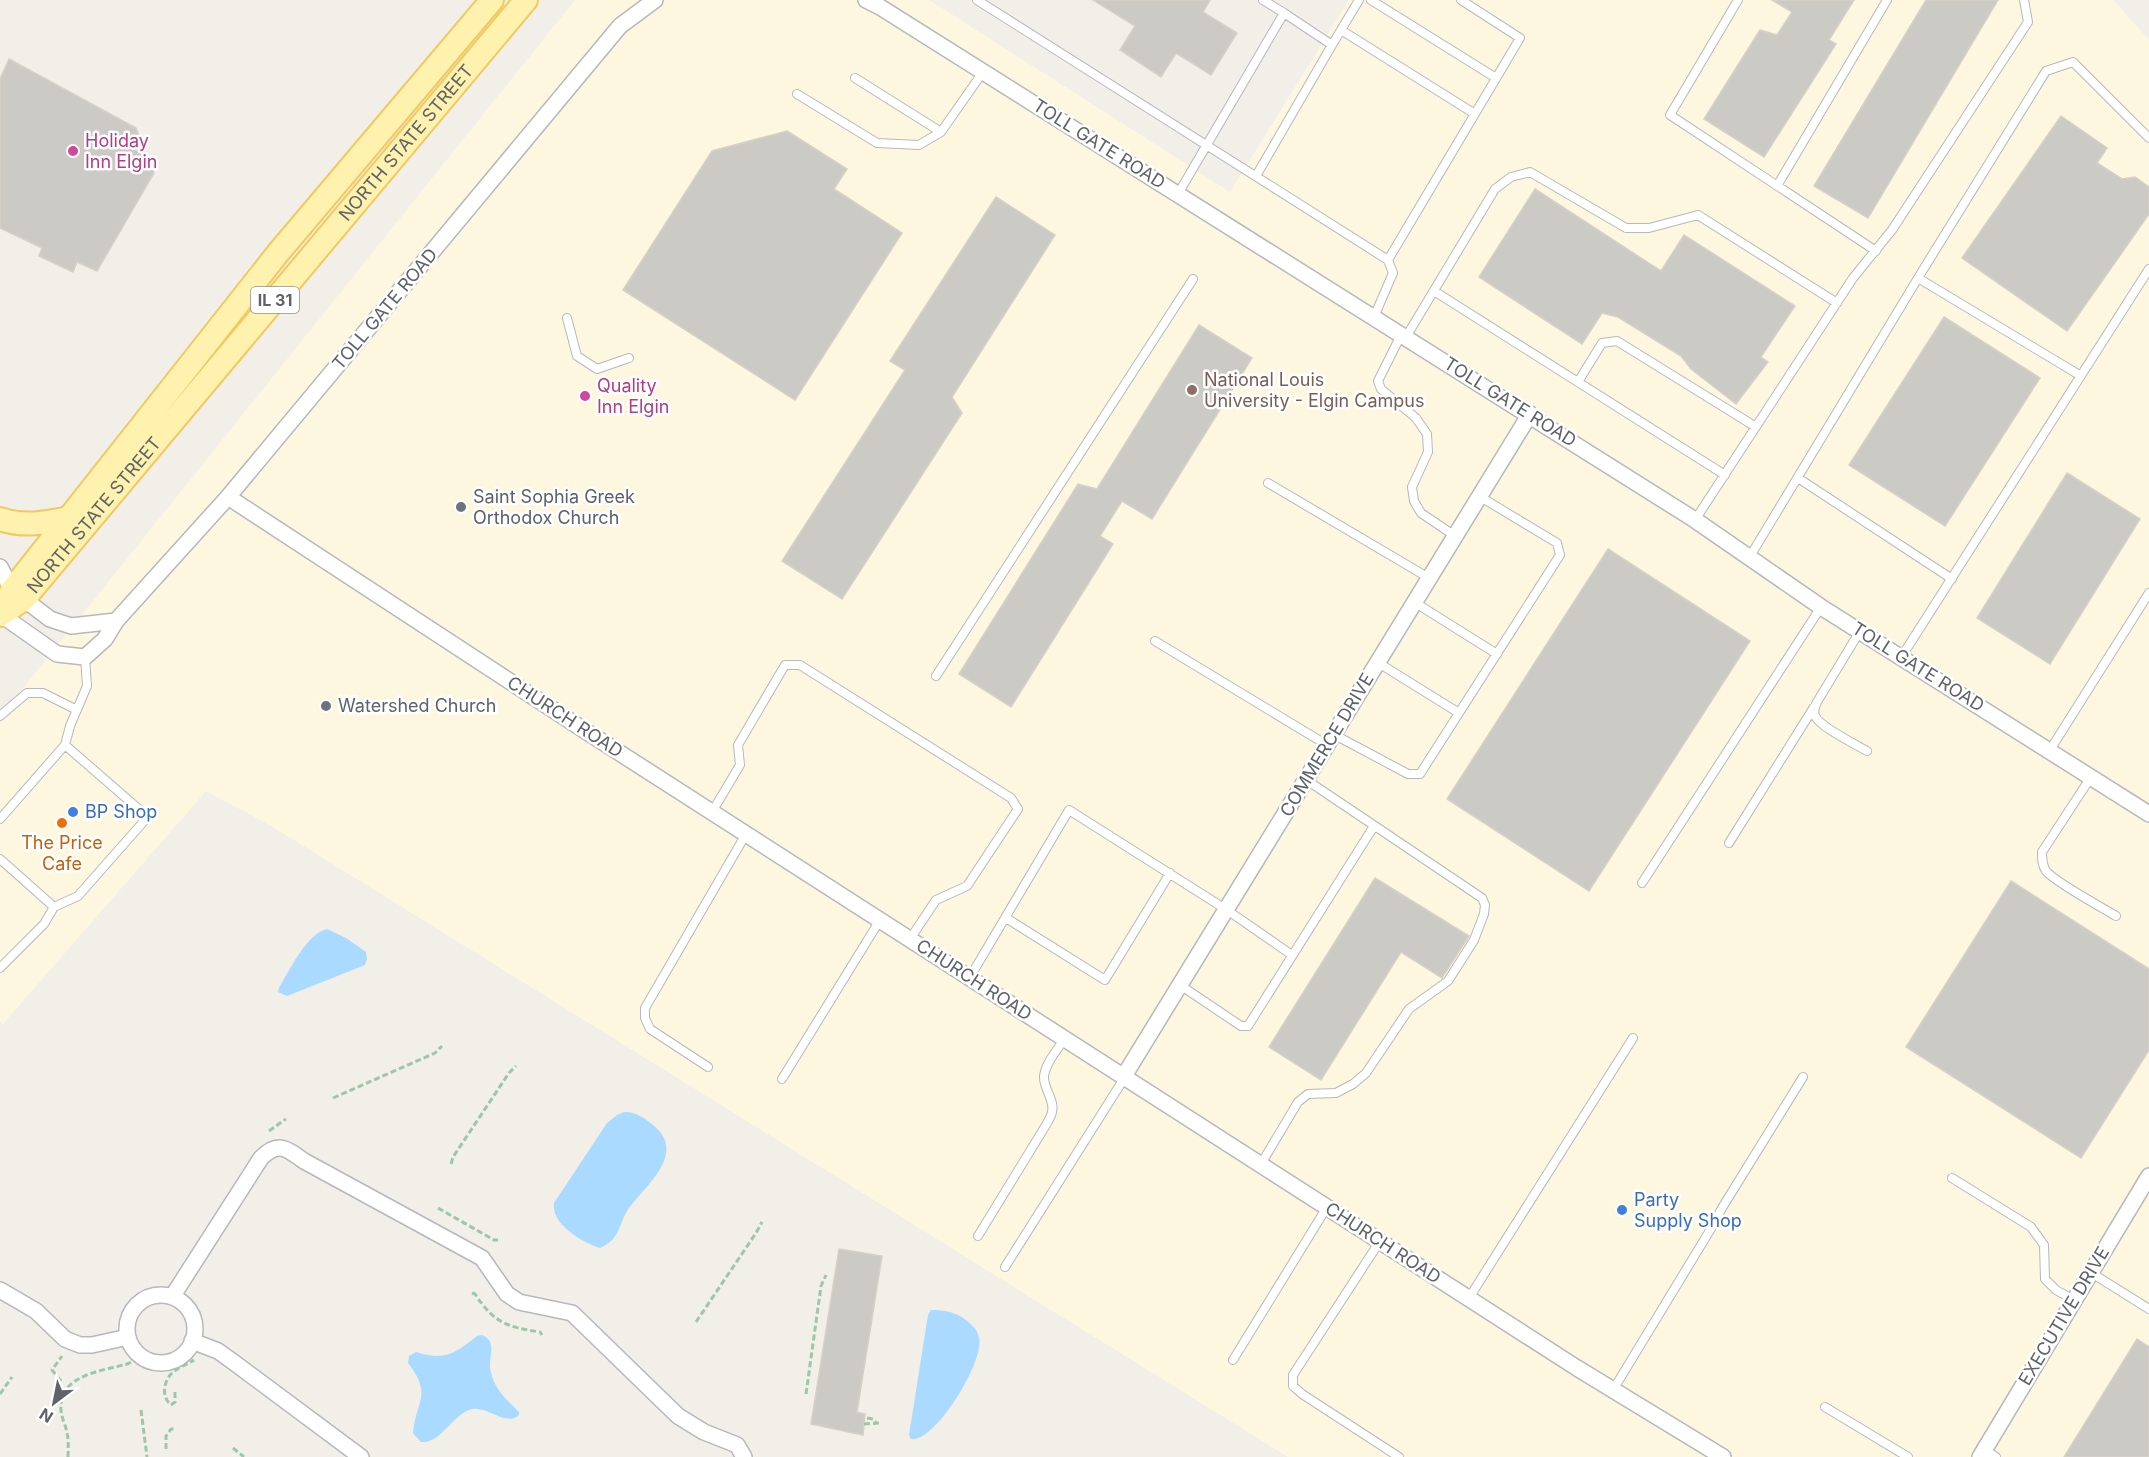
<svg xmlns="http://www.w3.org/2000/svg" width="2149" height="1457" viewBox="0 0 2149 1457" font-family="Inter,sans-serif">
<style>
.commercial{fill:#fef7e0}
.water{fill:#aadaff}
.building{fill:#cccac5;stroke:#d6d1c6;stroke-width:1.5}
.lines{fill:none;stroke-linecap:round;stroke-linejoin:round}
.lane-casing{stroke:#b5b8bc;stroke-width:10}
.street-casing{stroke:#b5b8bc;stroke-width:18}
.primary-casing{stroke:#f2c960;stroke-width:26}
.path{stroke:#9cc7a9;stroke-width:3;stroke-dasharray:6 3;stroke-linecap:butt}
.lane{stroke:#fff;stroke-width:8}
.street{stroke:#fff;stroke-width:15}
.primary{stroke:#fff2af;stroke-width:22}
.hotel-dot{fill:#d1479c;stroke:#fff;stroke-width:2}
.education-dot{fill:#8d6e63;stroke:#fff;stroke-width:2}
.worship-dot{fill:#6b7280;stroke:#fff;stroke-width:2}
.shop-dot{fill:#3f7fe0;stroke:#fff;stroke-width:2}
.food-dot{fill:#e8710a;stroke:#fff;stroke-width:2}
.labels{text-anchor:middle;stroke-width:5;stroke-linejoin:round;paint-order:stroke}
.shield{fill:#fff;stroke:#8f9295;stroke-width:1.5}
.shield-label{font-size:16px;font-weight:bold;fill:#5f6368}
.hotel-label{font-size:18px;fill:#b23c85;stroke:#fff;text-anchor:start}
.street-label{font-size:18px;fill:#5f6368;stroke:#fff}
.education-label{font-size:18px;fill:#785e54;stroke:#fff;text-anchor:start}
.worship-label{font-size:18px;fill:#5b616d;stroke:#fff;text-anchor:start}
.shop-label{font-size:18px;fill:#366cbe;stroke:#fff;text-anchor:start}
.food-label{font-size:18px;fill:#c56008;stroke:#fff}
</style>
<rect width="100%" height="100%" fill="#f1efe8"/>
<path class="commercial" d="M575,0H929L1230,192L1349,0H2113L2149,40V1457H1288L273,827L206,791L3,1024L0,1021V717Z"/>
<path class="water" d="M327,929L346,938L366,952L367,959L365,965L287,996L278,992L279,988C289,971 307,933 327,929Z
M624,1112C637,1112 644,1118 653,1125C688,1153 645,1186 629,1208C618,1224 621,1239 600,1248C583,1242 551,1225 554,1203L607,1123L617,1115Z
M931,1310C944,1310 956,1312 966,1320C972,1325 978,1330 979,1338C985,1361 934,1444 911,1439L909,1435L928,1315Z
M482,1335C497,1341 489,1355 490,1368C493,1388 506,1399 519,1412V1415C506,1427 489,1407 473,1409C453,1412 442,1444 421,1442L413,1433C416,1400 433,1395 408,1363L409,1356L416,1352C445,1361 454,1354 477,1336Z"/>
<path class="building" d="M1093,0H1210L1203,12L1237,33L1211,75L1176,53L1161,77L1120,50L1135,26Z
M1772,0H1854L1829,40L1836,44L1764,157L1704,119L1760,30L1777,35L1792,12Z
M1926,0H1998L1868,218L1814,186Z
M9,59L136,128L154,173L97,271L77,262L73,272L39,256L42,248L0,228V79Z
M2061,116L2107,148L2097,163L2122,179L2135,177L2149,187V214L2067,331L1962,258Z
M787,131L847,169L834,189L902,233L795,400L623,290L712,151Z
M1535,189L1661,271L1684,235L1795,306L1761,357L1768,362L1736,404L1691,369L1681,356L1618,317L1602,313L1582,344L1479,277Z
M996,197L1055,235L952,397L962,413L842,599L782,561L905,370L890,361Z
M1944,317L2040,378L1945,526L1849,465Z
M1199,325L1252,358L1152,519L1122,501L1100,536L1113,544L1011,707L959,674L1078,484L1097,489Z
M2067,473L2140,519L2050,664L1977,618Z
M1608,549L1750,641L1589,891L1447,799Z
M1375,878L1469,936L1442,978L1401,952L1321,1080L1269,1047Z
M2011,881L2149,969V1050L2081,1158L1906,1047Z
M839,1249L882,1256L857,1412L865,1414L863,1435L811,1424Z
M2137,1339L2149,1347V1457H2064Z"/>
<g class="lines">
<defs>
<path id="lane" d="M977,0L1388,260L1393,273L1374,317
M1371,0L1496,78
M1738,0L1670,115L1876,251
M1284,13L1332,45L1359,0
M1341,30L1475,114
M855,78L941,132
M797,94L877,143L919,145L941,132L983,72
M1256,176L1332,45
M1777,186L1887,0
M1178,194L1284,13L1263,0
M1388,260L1520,38L1461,0
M1918,278L2081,376
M1434,291L1725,475
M567,318L577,356L597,369L629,358
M1401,335L1378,381L1381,389L1416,418L1427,434L1428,452L1412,487L1414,501L1421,513L1455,536
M1406,337L1495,189L1511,177L1530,172L1626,228H1649L1698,215L1837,303
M1578,382L1602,343L1617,341L1756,427
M1798,478L1952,579
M1268,483L1429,578
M1695,520L1853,278L1892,230L2028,22L2024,0
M1749,558L1918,278L2046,71L2073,62L2149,138
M1414,602L1497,654
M1860,631L1817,702C1815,706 1813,711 1815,716C1820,727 1855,744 1867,751
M1155,641L1327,745
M1902,656L2149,269
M1377,662L1459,713
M936,676L1193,279
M0,716L27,693H43L77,710
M1333,734L1408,774H1420L1560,555L1557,543L1479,496
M2050,750L2149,593
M2091,777L2042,852C2042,859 2042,865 2046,871C2055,882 2101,907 2116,916
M712,812L740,765L738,745L785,665H800L1011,798L1018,809L967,886L936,900L910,939
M0,819L65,745
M1729,843L1814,707
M0,859L54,907L78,896L145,820L141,811L65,745L70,726L87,686L85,657
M1642,883L1821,607
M1006,918L1105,980L1170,873
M0,968L44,924L54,907
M970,977L1069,810L1227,910L1292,955
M1180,985L1241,1026H1248L1374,826
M708,1067L650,1029L645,1018V1008L746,834
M782,1079L880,920
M1261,1164L1298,1102L1308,1094L1336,1093L1353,1084L1366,1073L1409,1009L1448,981L1474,940L1484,914L1485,905L1482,898L1305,779
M1952,1178L2031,1227L2044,1245L2045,1279L2056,1290L2074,1300
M978,1236L1046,1125C1048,1121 1051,1117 1052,1112C1055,1099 1043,1089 1044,1076C1046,1062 1058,1049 1065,1038
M1380,1241L1293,1375V1386L1302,1394L1399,1457
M1005,1267L1125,1077
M2090,1272L2149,1309
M1469,1298L1633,1038
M1233,1360L1327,1207
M1613,1390L1712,1227L1722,1208L1803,1077
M1825,1407L1908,1457
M1984,1449L1996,1457"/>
<path id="street" d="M866,0L880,7L1695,520L1821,607L2149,814
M228,497L584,730L1577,1368L1723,1457
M0,567L12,590L50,619L71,626L116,621
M0,614L57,654L85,657L105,639L116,621L228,497L620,26L655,0
M1124,1076L1530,414
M0,1290L36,1311L65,1339L80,1345H92L128,1337
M127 1329a34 34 0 1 1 68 0a34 34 0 1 1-68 0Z
M172,1297L261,1158C278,1141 286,1148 304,1161L482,1258L507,1294L519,1302L572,1313L678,1416L704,1432L737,1445L744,1457
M192,1341L218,1351L232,1361L361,1457
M1980,1457L2149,1176"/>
<g id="primary">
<path d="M0,519C23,527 45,523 69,518"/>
<path d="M7,601L12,590L278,253L492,0"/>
<path id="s1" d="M0,615L24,599L526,0"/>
</g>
</defs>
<use href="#lane" class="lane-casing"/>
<use href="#street" class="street-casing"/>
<use href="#primary" class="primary-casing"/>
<path class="path" d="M333,1098L435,1053L442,1046
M269,1131L286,1119
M451,1164L453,1157L509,1073L516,1066
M438,1208L494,1240H498
M472,1293L475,1294C494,1323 507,1327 540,1332L542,1335
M696,1322L756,1233L762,1222
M61,1381L52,1370L62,1356
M175,1392V1402L171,1405C160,1396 164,1377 176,1370C181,1366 188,1364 194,1360
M0,1394L12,1377
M806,1394L821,1286L826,1275
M141,1410L147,1457
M867,1418L873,1419L876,1422
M864,1424L879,1423
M233,1448L244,1457
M166,1449V1436L171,1429H176
M68,1457C68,1449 69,1441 67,1433C66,1426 62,1419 61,1411C57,1375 102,1371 127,1364L134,1361"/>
<use href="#lane" class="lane"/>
<use href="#street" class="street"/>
<use href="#primary" class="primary"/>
</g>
<g class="hotel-dot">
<circle cx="73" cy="151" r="6"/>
<circle cx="585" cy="396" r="6"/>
</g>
<circle class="education-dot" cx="1192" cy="390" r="6"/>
<g class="worship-dot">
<circle cx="461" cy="507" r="6"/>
<circle cx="326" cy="706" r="6"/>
</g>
<g class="shop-dot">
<circle cx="73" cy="812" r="6"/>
<circle cx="1622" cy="1210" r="6"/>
</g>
<circle class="food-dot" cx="62" cy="823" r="6"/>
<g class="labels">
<rect class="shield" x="251" y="287" width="48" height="26" rx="4.5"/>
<g class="shield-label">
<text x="275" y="306">IL 31</text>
</g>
<g class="hotel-label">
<text x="85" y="147">Holiday<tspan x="85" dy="21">Inn Elgin</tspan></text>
<text x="597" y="392">Quality<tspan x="597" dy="21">Inn Elgin</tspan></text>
</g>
<g class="street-label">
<text dy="6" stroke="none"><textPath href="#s1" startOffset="624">NORTH STATE STREET</textPath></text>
<text transform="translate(1099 144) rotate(32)" y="6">TOLL GATE ROAD</text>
<text transform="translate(385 309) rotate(-50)" y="6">TOLL GATE ROAD</text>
<text transform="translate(1510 402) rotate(32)" y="6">TOLL GATE ROAD</text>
<text dy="6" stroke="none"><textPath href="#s1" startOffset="138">NORTH STATE STREET</textPath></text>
<text transform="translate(1918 667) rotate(32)" y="6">TOLL GATE ROAD</text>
<text transform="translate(565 717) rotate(33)" y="6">CHURCH ROAD</text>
<text transform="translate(1327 745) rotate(-59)" y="6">COMMERCE DRIVE</text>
<text transform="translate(974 980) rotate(33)" y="6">CHURCH ROAD</text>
<text transform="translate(1383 1243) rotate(33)" y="6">CHURCH ROAD</text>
<text transform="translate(2064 1316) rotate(-59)" y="6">EXECUTIVE DRIVE</text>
</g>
<g class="education-label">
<text x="1204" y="386">National Louis<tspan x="1204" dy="21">University - Elgin Campus</tspan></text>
</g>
<g class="worship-label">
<text x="473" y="503">Saint Sophia Greek<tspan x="473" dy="21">Orthodox Church</tspan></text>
<text x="338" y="712">Watershed Church</text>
</g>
<g class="shop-label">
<text x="85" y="818">BP Shop</text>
<text x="1634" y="1206">Party<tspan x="1634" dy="21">Supply Shop</tspan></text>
</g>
<g class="food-label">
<text x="62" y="849">The Price<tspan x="62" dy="21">Cafe</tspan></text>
</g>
</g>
<g transform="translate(54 1403) rotate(212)" stroke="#ffffff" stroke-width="4.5" paint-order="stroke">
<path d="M0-4.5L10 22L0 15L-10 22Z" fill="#5f6368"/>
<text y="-9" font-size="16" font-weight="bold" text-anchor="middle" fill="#5f6368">N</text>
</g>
</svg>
